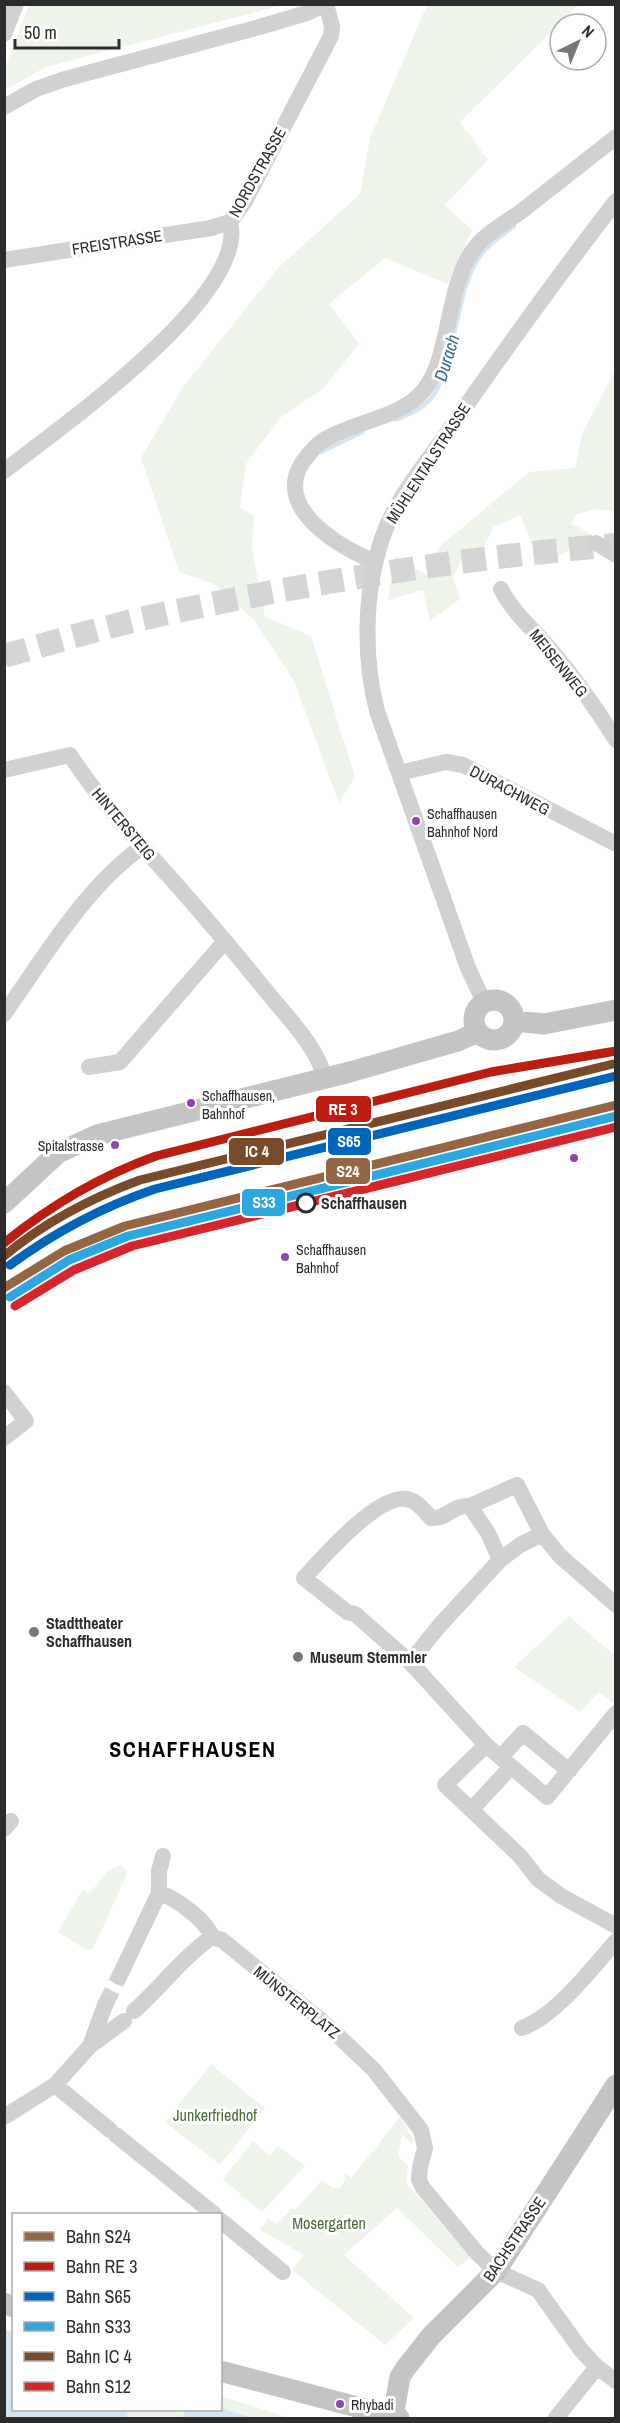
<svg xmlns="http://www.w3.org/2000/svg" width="620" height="2423" viewBox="0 0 620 2423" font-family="'Archivo Narrow',sans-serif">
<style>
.green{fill:#eff4ea}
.water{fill:#d5e5f2}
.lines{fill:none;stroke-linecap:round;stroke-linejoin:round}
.stream{stroke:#d5e5f2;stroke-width:4.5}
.minor-tunnel{stroke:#d5d5d5;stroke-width:16;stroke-dasharray:16 8;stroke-linecap:butt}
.highway-tunnel{stroke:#d5d5d5;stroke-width:24;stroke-dasharray:24 12;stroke-linecap:butt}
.minor{stroke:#d1d1d1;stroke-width:16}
.major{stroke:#c4c4c4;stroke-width:21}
.rail-1-casing{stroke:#fff;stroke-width:14}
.rail-2-casing{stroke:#fff;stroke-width:14}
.rail-3-casing{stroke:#fff;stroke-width:14}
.rail-4-casing{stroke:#fff;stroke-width:14}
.rail-5-casing{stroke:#fff;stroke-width:14}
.rail-6-casing{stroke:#fff;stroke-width:14}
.rail-1{stroke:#946644;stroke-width:9}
.rail-2{stroke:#bb1e10;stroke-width:9}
.rail-3{stroke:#0065bd;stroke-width:9}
.rail-4{stroke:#2da7df;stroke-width:9}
.rail-5{stroke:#7a4b2a;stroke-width:9}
.rail-6{stroke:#d8242b;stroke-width:9}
.bus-dot{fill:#8e44ad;stroke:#fff;stroke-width:2}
.stop-dot{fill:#fff;stroke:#2c2c2c;stroke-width:3}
.poi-dot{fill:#767676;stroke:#fff;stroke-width:2}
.labels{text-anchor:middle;stroke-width:6;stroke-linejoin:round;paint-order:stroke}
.bus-label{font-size:14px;fill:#2c2c2c;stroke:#fff;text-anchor:start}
.street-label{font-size:16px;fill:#2c2c2c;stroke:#fff}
.stop-label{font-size:16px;font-weight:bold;fill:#2c2c2c;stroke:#fff;text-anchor:start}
.poi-label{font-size:16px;font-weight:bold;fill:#2c2c2c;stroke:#fff;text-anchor:start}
.park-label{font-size:16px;fill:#4d6a37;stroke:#fff}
.water-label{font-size:18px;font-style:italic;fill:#366a92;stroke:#fff}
.district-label{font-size:22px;font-weight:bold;letter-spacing:1.5px;fill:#000;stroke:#fff}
.line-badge{stroke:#fff;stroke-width:2}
.badge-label{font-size:16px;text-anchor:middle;font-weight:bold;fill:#fff}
</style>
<rect width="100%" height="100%" fill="#fff"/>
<path class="green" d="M29,5V4L283,5L46,67L5,90V68Z
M427,5H579L460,122L488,160L445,205L472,230L448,284L385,258L329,304L359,344L324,388L281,417L246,464L240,507L254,516L252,548L265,617L311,636L355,777L339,803L294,681L253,619L214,584L179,572L141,458L183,387L278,268L360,194L370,138Z
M615,370V511L596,509L577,514L571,523L595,536L541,566L520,515L494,527L484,546L464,556L453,577L460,599L430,621L423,590L388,600L395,555L428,576L439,547L529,472L575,468L582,434Z
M569,1616L615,1656L614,1704L599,1692L580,1712L514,1667Z
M120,1865L128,1872L93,1949H85L58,1932L83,1889L90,1893L107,1872Z
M211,2064L265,2108L220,2165L165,2122Z
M400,2117L413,2139L412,2144L402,2135L398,2156L408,2166L406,2183L471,2257L458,2267L397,2208L344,2255L414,2318L385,2345L292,2270L304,2255L260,2230L268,2218L277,2224L292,2208L295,2210L322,2180L332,2188H340L345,2181L344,2172L351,2178Z
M253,2141L270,2156L278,2146L305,2166L262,2212L239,2195L240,2193L223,2179Z
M221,2396L290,2418H126L129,2410H220Z"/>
<path class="water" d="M5,2329L13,2333L14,2410H129L126,2418H5Z
M221,2408L253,2418H182L185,2410Z"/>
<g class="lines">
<path class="stream" d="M453,338C460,310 464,276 482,253C491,242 503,235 514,226
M395,420C432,405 437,397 447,360
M321,452L362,432"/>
<path class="minor-tunnel" d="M105,2005L119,1977"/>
<path class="highway-tunnel" d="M4,656C54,642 104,627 154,616C306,583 460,558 616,545"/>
<path class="minor" d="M4,34L16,4
M4,107L36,89L65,79L256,28L307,13L325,4
M4,260L211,228L230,222L245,201L331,36L332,26L326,4
M4,471C57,430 250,295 230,222
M596,543L616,555
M375,562C340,547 273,509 302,463C308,455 315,445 324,440C354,421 400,419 424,390C450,357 446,292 471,253C484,233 505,224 523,210C554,186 585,161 616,137
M501,589C513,613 533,629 550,649C575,678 596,708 616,740
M4,770L70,755C100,801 138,842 175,883C206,918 237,955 267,992C287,1017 317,1046 325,1079
M399,773L446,762L463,765L616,844
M484,1002L468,968L377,711C363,656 364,590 383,536C396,498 425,465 447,433C502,354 557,277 616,201
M4,1014C43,959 86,886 142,847
M89,1067L120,1062L225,941
M4,1392L26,1421L4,1438
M470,1506C450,1505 449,1519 431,1518C426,1513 418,1502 410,1500C382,1489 322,1558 304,1578L347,1612L355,1614L410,1662L486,1745L547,1797L616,1713
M542,1534L520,1545L500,1560L488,1533L470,1506L517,1485L542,1534L560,1556L616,1605
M410,1662L440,1625L500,1560
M486,1745L445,1785L520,1856L538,1879L561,1896L616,1926
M501,1757L523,1733L569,1771
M471,1810L511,1767
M4,1829L11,1821
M159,1893C176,1898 207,1921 212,1937
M212,1937L222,1940L328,2026L374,2070L421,2130L425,2148L420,2167L419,2180L423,2188L477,2253L496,2271L538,2290L581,2350L597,2367L616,2381
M119,1977L159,1893V1871L163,1856
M134,2011C161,1987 182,1958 212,1937
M522,2028C556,2016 592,1968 616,1941
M90,2046L105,2005
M55,2085L110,2130
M4,2117L55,2085L90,2046L124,2021
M116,2135L214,2214
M220,2220L283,2272
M556,2418L597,2367"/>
<path class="major" d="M474 1020a20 20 0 1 1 40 0a20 20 0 1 1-40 0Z
M515,1021L544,1024L616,1010
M4,1203L58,1153L97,1135L350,1072L458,1041L478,1032
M4,2303L14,2307
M220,2371L399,2418
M393,2417L400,2377L405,2369L431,2336L496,2271L616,2085"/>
<defs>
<path id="rail-1" d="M4,1288L64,1251L125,1226L616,1105"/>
<path id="rail-2" d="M4,1243C51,1205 100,1176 156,1156L491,1072L616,1051"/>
<path id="rail-3" d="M10,1265C55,1232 102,1207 155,1189L616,1076"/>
<path id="rail-4" d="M10,1297L69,1260L128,1236L616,1116"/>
<path id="rail-5" d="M4,1256C45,1222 91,1198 140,1180L613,1064"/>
<path id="rail-6" d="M15,1306L74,1270L132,1246L616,1127"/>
</defs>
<use href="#rail-1" class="rail-1-casing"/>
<use href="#rail-2" class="rail-2-casing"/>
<use href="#rail-3" class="rail-3-casing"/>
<use href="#rail-4" class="rail-4-casing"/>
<use href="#rail-5" class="rail-5-casing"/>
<use href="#rail-6" class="rail-6-casing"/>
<use href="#rail-1" class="rail-1"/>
<use href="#rail-2" class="rail-2"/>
<use href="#rail-3" class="rail-3"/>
<use href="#rail-4" class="rail-4"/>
<use href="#rail-5" class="rail-5"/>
<use href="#rail-6" class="rail-6"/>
</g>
<g class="bus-dot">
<circle cx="416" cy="821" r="5"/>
<circle cx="191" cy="1103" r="5"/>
<circle cx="115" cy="1145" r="5"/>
<circle cx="574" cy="1158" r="5"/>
<circle cx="285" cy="1257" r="5"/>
<circle cx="340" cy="2404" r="5"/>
</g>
<circle class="stop-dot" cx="306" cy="1203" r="9"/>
<g class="poi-dot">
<circle cx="34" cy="1632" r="6"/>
<circle cx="298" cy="1657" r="6"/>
</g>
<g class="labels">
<g class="bus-label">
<text x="427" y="819">Schaffhausen<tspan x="427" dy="18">Bahnhof Nord</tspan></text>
<text x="202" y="1101">Schaffhausen,<tspan x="202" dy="18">Bahnhof</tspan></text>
<text x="104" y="1151" text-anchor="end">Spitalstrasse</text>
<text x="296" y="1255">Schaffhausen<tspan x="296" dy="18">Bahnhof</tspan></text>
<text x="351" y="2410">Rhybadi</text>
</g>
<g class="street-label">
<text transform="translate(257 172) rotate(-61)" y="6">NORDSTRASSE</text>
<text transform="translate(117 242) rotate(-9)" y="6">FREISTRASSE</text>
<text transform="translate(428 463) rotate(-57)" y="6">MÜHLENTALSTRASSE</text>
<text transform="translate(559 663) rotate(51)" y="6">MEISENWEG</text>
<text transform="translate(510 790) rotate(28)" y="6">DURACHWEG</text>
<text transform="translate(124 824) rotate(50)" y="6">HINTERSTEIG</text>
<text transform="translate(297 2002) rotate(39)" y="6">MÜNSTERPLATZ</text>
<text transform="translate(514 2239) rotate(-56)" y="6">BACHSTRASSE</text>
</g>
<g class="stop-label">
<text x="321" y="1209">Schaffhausen</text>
</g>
<g class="poi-label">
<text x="46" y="1629">Stadttheater<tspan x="46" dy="18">Schaffhausen</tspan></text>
<text x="310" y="1663">Museum Stemmler</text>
</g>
<g class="park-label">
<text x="215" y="2121">Junkerfriedhof</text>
<text x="329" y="2229">Mosergarten</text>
</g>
<g class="water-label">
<text transform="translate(447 358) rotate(-73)" y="6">Durach</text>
</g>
<g class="district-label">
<text x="193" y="1757">SCHAFFHAUSEN</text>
</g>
</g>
<g class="line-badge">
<rect x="315" y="1095" width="57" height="28" rx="6" fill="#bb1e10"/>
<rect x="327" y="1127" width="45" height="29" rx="6" fill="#0065bd"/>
<rect x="228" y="1137" width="57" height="29" rx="6" fill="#7a4b2a"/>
<rect x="325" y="1157" width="46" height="28" rx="6" fill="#946644"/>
<rect x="241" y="1188" width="45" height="29" rx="6" fill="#2da7df"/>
</g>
<g class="badge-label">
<text x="343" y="1115">RE 3</text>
<text x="349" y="1147">S65</text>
<text x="257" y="1157">IC 4</text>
<text x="348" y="1177">S24</text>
<text x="264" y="1208">S33</text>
</g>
<rect width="620" height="2423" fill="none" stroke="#2c2c2c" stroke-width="12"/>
<rect x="12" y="2213" width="210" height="198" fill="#ffffff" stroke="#ababab" stroke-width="1.5"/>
<rect x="24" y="2232" width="30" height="9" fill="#946644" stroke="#ababab" stroke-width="1.5"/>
<text x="66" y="2243" font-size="18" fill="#2c2c2c">Bahn S24</text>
<rect x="24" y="2262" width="30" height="9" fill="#bb1e10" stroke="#ababab" stroke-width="1.5"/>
<text x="66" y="2273" font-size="18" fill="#2c2c2c">Bahn RE 3</text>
<rect x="24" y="2292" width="30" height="9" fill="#0065bd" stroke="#ababab" stroke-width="1.5"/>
<text x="66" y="2303" font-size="18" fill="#2c2c2c">Bahn S65</text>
<rect x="24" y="2322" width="30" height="9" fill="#2da7df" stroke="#ababab" stroke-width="1.5"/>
<text x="66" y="2333" font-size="18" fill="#2c2c2c">Bahn S33</text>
<rect x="24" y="2352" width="30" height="9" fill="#7a4b2a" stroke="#ababab" stroke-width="1.5"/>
<text x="66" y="2363" font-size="18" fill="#2c2c2c">Bahn IC 4</text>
<rect x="24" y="2382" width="30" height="9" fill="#d8242b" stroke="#ababab" stroke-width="1.5"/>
<text x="66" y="2393" font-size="18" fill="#2c2c2c">Bahn S12</text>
<g transform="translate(578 42) rotate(43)"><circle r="28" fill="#ffffff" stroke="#ababab" stroke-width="1.5"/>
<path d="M0-4.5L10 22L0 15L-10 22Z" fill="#767676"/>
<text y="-9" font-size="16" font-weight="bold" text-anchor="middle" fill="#2c2c2c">N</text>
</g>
<path d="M15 39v9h104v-9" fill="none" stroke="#2c2c2c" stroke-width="3"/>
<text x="24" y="39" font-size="18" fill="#2c2c2c" stroke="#ffffff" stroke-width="4.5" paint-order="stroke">50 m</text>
</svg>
